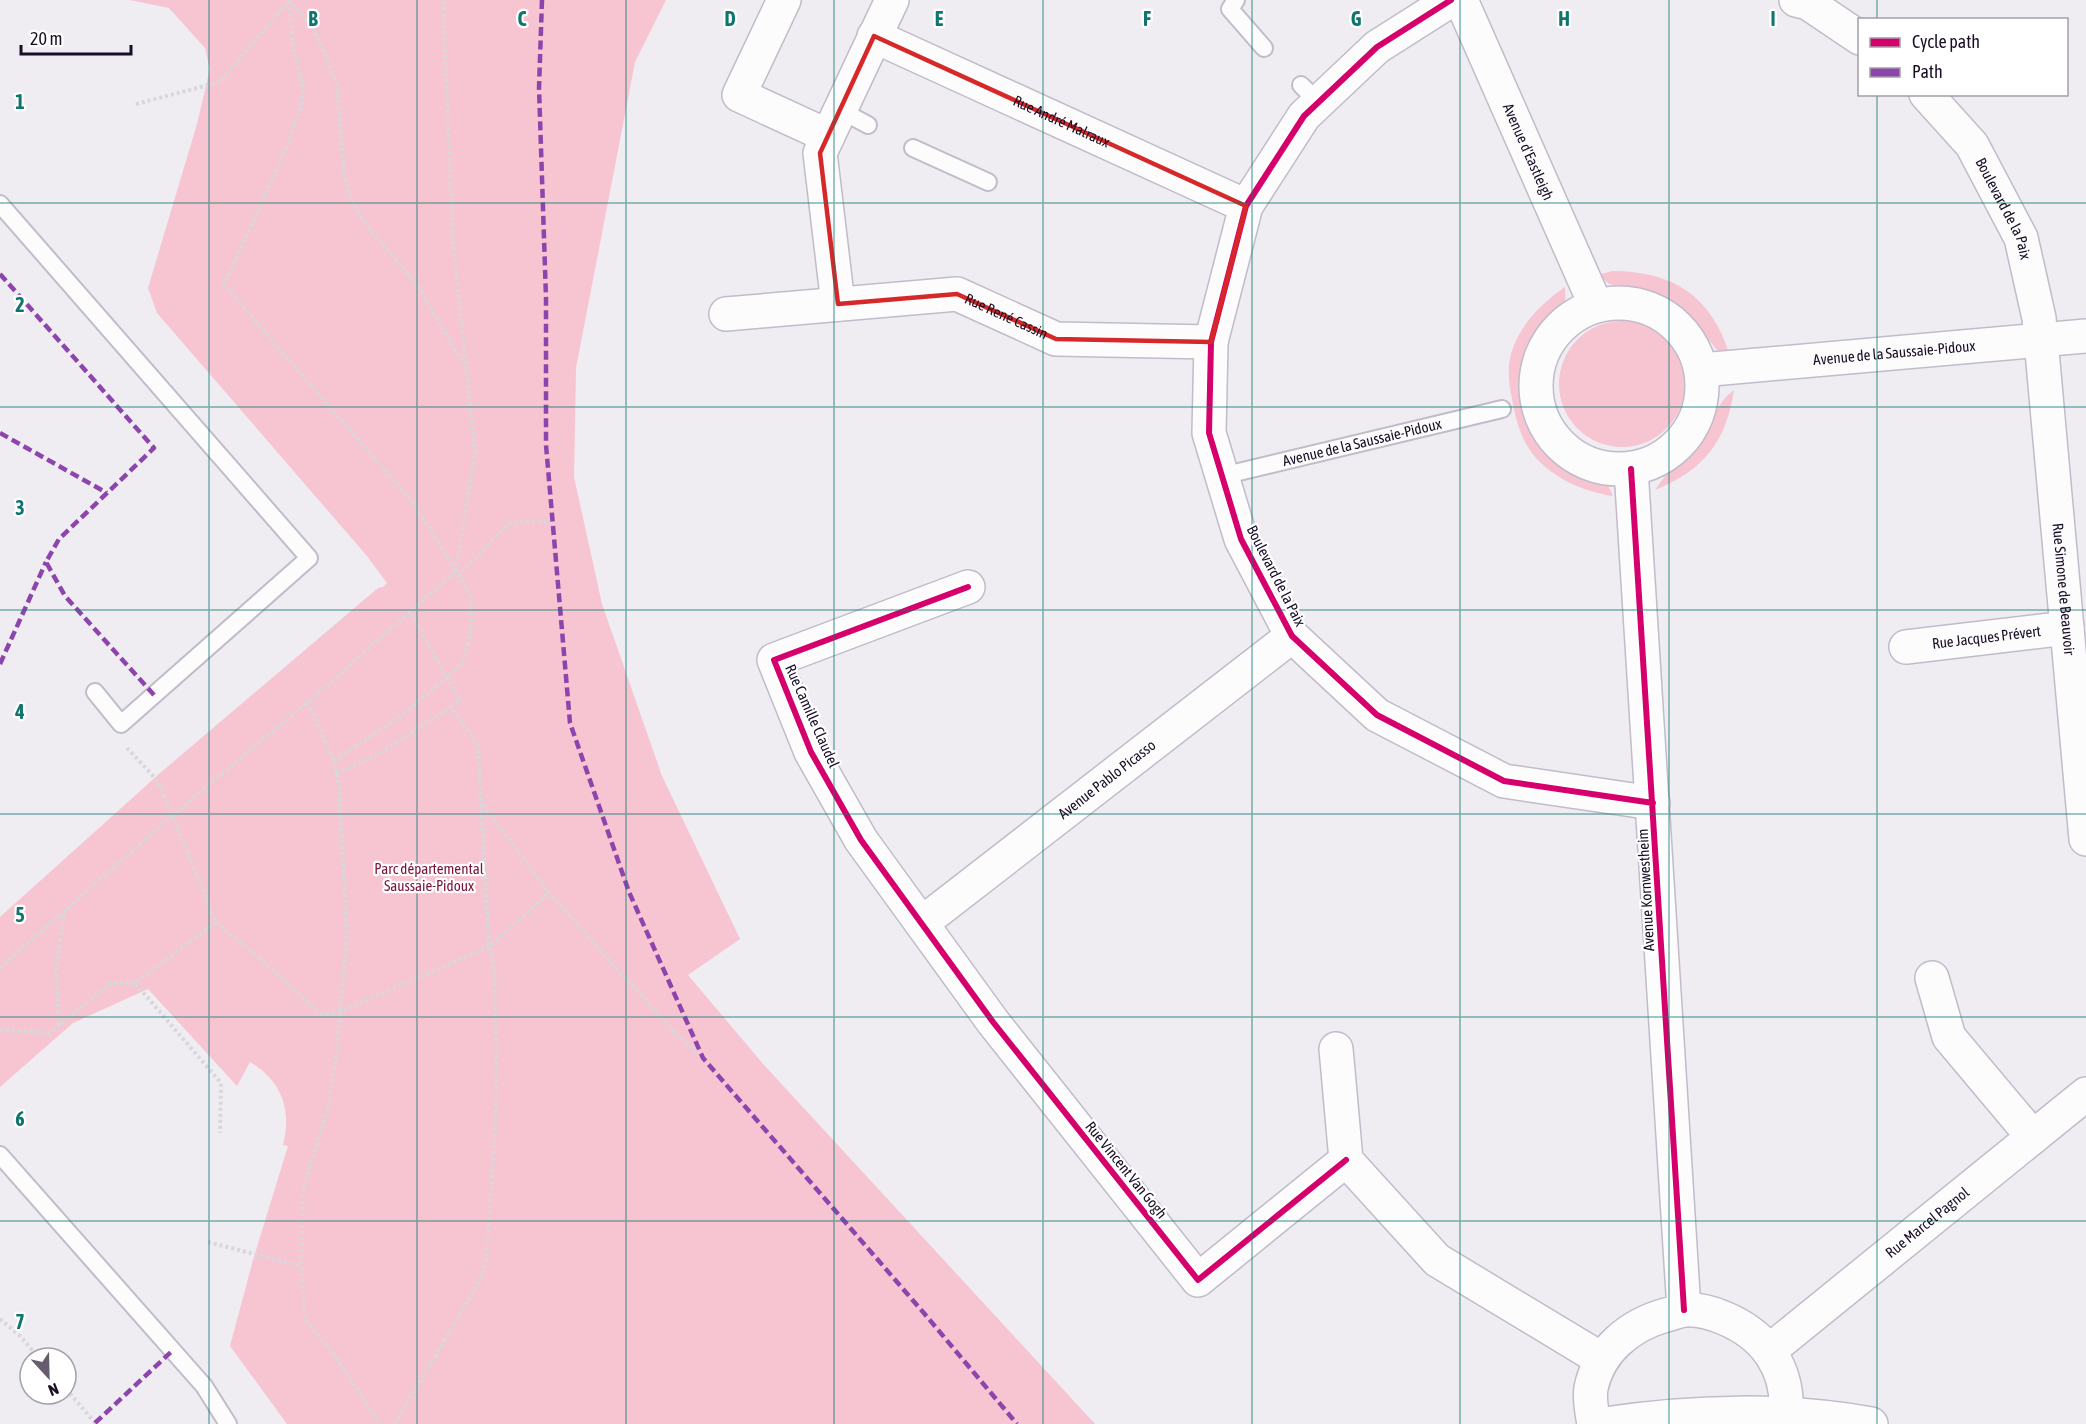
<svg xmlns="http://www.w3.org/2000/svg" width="2086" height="1424" viewBox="0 0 2086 1424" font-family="'Asap Condensed',sans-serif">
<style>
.green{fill:#f7c4d2}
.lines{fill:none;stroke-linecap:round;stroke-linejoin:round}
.lane-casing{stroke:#c2bbca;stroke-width:20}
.street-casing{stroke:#c2bbca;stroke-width:36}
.path{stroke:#d8d7da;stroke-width:4;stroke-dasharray:3 3;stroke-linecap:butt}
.lane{stroke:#fdfcfd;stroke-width:16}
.street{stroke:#fdfcfd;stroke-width:33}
.quiet{stroke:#8e44ad;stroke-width:4.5;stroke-dasharray:9 4.5;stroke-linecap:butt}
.cycleway-casing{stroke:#fff;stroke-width:10}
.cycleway{stroke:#d6006c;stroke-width:6}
.marked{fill:none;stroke:#d62828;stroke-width:4.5;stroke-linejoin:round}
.grid{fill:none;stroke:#0f766e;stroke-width:1.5;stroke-opacity:0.55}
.labels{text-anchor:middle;stroke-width:4.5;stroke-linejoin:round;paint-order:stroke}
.street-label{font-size:15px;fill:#1a0e26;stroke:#fff}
.park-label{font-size:15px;fill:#7b123a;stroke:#fff}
.grid-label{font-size:20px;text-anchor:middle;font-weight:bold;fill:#0f766e;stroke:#fff;stroke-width:4.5;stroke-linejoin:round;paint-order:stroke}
</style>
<rect width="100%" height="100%" fill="#efecf2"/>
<path class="green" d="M130,0H666L635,62L576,368L574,477L602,604L662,776L740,939L688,975L764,1065L1095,1424H287L230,1346L253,1260L288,1146L283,1145C292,1110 282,1081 250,1062L237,1086L148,989L73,1023L0,1087V917L159,774L378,588L383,587L387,583L367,556L157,313L148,288L197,124L210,69L205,48L169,8Z
M1612,271C1673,271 1712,296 1730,356L1716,349L1697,324L1682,308L1666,299L1647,292L1609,284L1598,275Z
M1565,287C1565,291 1566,297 1565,301C1563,310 1553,315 1548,322C1537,336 1526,355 1526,373C1526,383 1526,396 1528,405C1533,424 1551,458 1569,466C1588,475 1604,472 1613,496C1585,492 1555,479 1536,458C1522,443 1515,418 1512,399C1509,384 1507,369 1511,354C1519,325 1542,303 1565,287Z
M1559 384a63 63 0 1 1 126 0a63 63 0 1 1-126 0Z
M1734,390C1726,442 1704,470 1655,490C1668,469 1688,455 1702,436C1713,421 1718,401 1734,390Z"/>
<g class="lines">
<defs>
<g id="lane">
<path d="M1236,0L1230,9L1264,48"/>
<path d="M1301,85L1318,102"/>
<path d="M840,110L868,125"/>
<path d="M913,148L988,182"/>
<path d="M0,204L309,558L121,724L95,692"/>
<path id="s1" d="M1222,476L1502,409"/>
<path d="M0,1155L204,1386L228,1424"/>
</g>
<g id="street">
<path d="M784,0L739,95L828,136"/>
<path d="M1451,0L1377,47L1304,116L1246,206L1211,342L1209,433L1241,539L1292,636L1377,715L1504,781L1653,803"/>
<path id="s2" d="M1461,0L1596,306"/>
<path d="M1796,0L1808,3L1860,38"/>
<path id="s3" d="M874,36L1246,206"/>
<path id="s4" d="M1926,94L1972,145L2021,238L2039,318L2086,839"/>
<circle cx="1619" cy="386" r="83"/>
<path d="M838,304L820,153L892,0"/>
<path id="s5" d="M726,314L957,294L1056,339L1211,342"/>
<path id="s6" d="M1701,370L2086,336"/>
<path d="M1631,469L1684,1310"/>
<path d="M968,587L774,660L811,752L861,840L993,1022L1198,1280L1346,1160"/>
<path id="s7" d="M1906,647L2067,628"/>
<path id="s8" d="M922,923L1292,636"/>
<path d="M1932,978L1949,1037L2033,1137"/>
<path d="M1336,1049L1346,1160L1437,1260L1601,1359"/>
<path id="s9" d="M1769,1351L2086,1094"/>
<path d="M1594,1424C1592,1413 1589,1399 1591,1388C1599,1350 1630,1325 1666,1315C1671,1314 1678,1311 1684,1310C1697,1309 1712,1313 1724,1318C1765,1335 1789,1368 1786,1414"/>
<path d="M1605,1424C1690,1411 1786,1408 1871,1424"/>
</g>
</defs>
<use href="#lane" class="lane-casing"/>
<use href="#street" class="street-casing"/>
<path class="path" d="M289,0L313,28L328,61L337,86L344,171L349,195L363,221L418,286L464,365
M136,104L220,82L289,1
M458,576L510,523L552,521
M308,702L334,761L339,786L347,934L337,1049L328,1107L303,1190L301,1266L305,1319L333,1353L380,1424
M127,748L155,778L162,791L216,922L264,962L321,1014L339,1012L489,947L549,893
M334,761L395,720L448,677L462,662L471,632V597L456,571L475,452L453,243L443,0
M337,774L380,753L451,707
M483,805L549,893L672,1030L703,1058
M216,922L135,983L221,1083L220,1133
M0,968L173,815L308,702L456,571L415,505L224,285L288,144L301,107L303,88L292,40L289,0
M59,1025L56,967L65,910
M0,1030L50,1033L111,983H135
M208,1242L301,1266
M0,1319L20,1336L39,1358
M66,1389L96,1424
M395,1424L477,1285L484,1269L487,1251C492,1171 500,1091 495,1011C494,990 496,967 489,947L478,746L451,707L460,700L410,612"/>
<use href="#lane" class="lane"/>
<use href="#street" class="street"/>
<path class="quiet" d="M542,0L539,88L546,298V445L570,723L629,892L703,1058L923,1312L1017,1424
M0,274L154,448L59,539L46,562L65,596L154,695
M0,433L107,493
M0,664L46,562
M95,1423L172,1351"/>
<defs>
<path id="cycleway" d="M1451,0L1377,47L1304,116L1246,206L1211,342L1209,433L1241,539L1292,636L1377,715L1504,781L1653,803
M1631,469L1684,1310
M968,587L774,660L811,752L861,840L993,1022L1198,1280L1346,1160"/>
</defs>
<use href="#cycleway" class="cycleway-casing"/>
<use href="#cycleway" class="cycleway"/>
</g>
<path class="marked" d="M874,36L1246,206L1211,342L1056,339L957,294L838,304L820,153Z"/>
<path class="grid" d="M209,0V1424M417,0V1424M626,0V1424M834,0V1424M1043,0V1424M1252,0V1424M1460,0V1424M1669,0V1424M1877,0V20M1877,94V1424M0,203H2086M0,407H2086M0,610H2086M0,814H2086M0,1017H2086M0,1221H2086"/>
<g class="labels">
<g class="street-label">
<text dy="5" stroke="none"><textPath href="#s3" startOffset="206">Rue André Malraux</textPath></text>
<text dy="5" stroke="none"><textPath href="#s2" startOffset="166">Avenue d'Eastleigh</textPath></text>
<text dy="5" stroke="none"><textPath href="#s4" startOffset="140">Boulevard de la Paix</textPath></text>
<text dy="5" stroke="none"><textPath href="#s5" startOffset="286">Rue René Cassin</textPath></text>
<text dy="5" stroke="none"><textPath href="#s6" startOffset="194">Avenue de la Saussaie-Pidoux</textPath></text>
<text dy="5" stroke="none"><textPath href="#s1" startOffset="144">Avenue de la Saussaie-Pidoux</textPath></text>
<text transform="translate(1276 576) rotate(63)" y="5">Boulevard de la Paix</text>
<text dy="5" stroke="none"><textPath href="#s4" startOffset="528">Rue Simone de Beauvoir</textPath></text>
<text dy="5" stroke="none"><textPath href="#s7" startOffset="81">Rue Jacques Prévert</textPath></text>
<text transform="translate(812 716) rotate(66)" y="5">Rue Camille Claudel</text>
<text dy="5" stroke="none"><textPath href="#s8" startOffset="234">Avenue Pablo Picasso</textPath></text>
<text transform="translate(1646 890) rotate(-93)" y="5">Avenue Kornwestheim</text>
<text transform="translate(1126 1170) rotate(51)" y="5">Rue Vincent Van Gogh</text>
<text dy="5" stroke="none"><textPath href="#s9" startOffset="204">Rue Marcel Pagnol</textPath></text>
</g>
<g class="park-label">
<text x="429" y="874">Parc départemental<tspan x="429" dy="17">Saussaie-Pidoux</tspan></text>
</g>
</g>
<g class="grid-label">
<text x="313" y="26">B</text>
<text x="522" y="26">C</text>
<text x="730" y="26">D</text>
<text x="939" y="26">E</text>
<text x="1147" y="26">F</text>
<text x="1356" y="26">G</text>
<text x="1564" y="26">H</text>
<text x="1773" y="26">I</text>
<text x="20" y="109">1</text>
<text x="20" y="312">2</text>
<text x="20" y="515">3</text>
<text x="20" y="719">4</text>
<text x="20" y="922">5</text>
<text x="20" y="1126">6</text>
<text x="20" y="1329">7</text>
</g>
<rect x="1858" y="18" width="210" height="78" fill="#ffffff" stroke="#a39fa8" stroke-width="1.5"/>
<rect x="1870" y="38" width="30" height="9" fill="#d6006c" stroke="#a39fa8" stroke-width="1.5"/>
<text x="1912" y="48" font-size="18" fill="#1a0e26">Cycle path</text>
<rect x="1870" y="68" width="30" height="9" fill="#8e44ad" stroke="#a39fa8" stroke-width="1.5"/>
<text x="1912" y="78" font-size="18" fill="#1a0e26">Path</text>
<g transform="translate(48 1376) rotate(158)"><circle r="28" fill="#ffffff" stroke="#a39fa8" stroke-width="1.5"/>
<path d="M0-4.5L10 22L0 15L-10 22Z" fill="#655c6d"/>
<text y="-9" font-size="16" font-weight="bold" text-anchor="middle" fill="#1a0e26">N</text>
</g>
<path d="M21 45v9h110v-9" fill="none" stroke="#1a0e26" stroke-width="3"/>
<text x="30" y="45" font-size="18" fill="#1a0e26" stroke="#ffffff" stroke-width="4.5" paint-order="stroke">20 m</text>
</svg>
